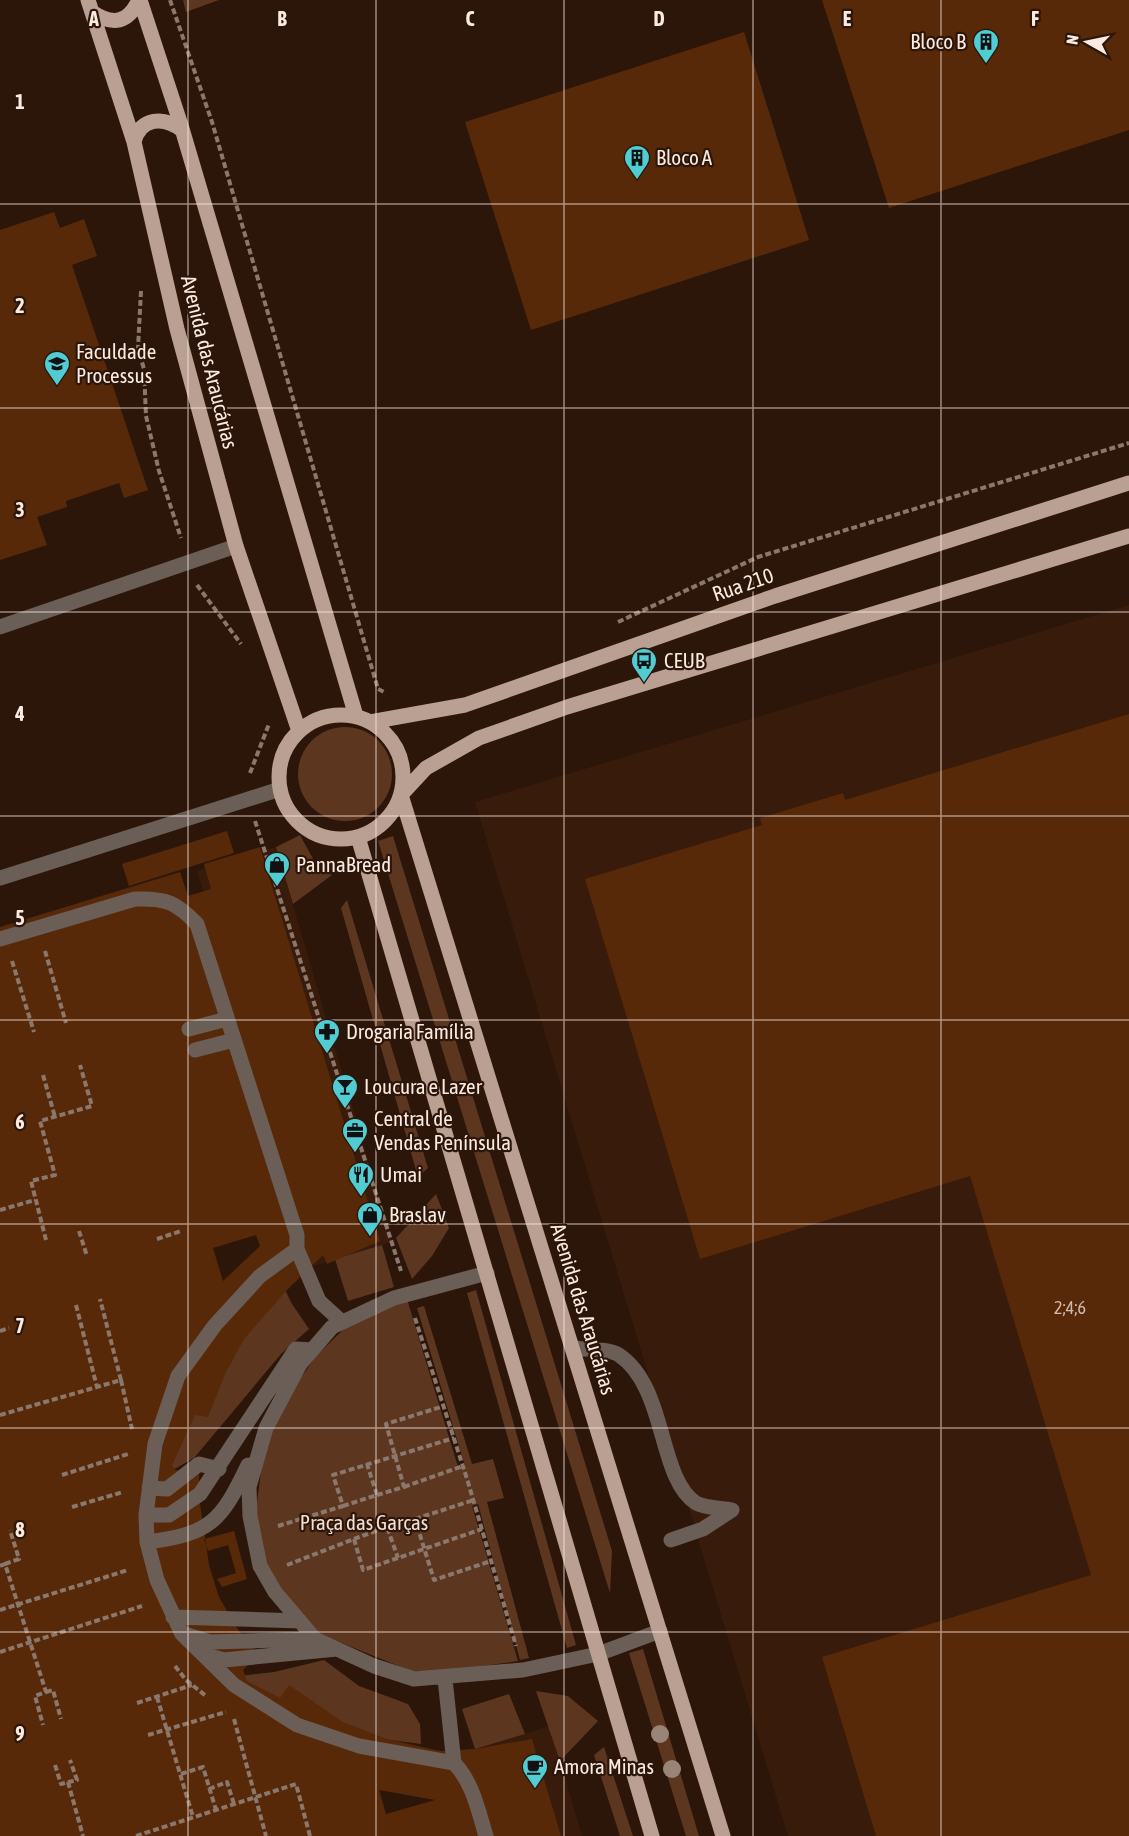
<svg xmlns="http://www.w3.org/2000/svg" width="1129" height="1836" viewBox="0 0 1129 1836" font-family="'Asap Condensed',sans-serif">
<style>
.built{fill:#381b0a}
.green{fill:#5d3620}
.building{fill:#582908;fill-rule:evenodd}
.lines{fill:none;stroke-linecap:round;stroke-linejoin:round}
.path{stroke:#8b786d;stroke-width:4;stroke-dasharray:6 3;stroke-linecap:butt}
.minor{stroke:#6a5e57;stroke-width:15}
.major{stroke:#baa092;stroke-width:15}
.tree{fill:#998478}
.grid{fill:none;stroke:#faeae1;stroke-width:1.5;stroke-opacity:0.55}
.labels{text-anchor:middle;stroke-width:4.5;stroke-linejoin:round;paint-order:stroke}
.number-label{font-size:18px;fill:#d2baab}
.poi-label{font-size:21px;fill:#faeae1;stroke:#2c1609;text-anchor:start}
.street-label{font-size:21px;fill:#faeae1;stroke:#2c1609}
.park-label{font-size:21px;fill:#f2ded3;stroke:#2c1609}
.grid-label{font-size:20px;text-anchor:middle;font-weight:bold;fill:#faeae1;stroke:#2c1609;stroke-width:4.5;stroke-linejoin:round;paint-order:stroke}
</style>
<rect width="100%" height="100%" fill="#2c1609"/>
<path class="built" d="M1129,605V1836H788L475,802Z
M276,847L392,1242L314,1266L197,871L239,855Z
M550,1726L582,1836H500L475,1749Z"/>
<path class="green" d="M183,0H219L186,12Z
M298 774a47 47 0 1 1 94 0a47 47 0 1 1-94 0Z
M300,835L318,868L332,875L293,904L276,847Z
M393,836L612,1551L610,1593L378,841Z
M347,900L428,1168L418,1177L341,908Z
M436,1194L449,1228L432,1256L412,1279L396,1238Z
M382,1245L394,1287L348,1301L335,1259Z
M279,1278L292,1304L309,1329L281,1354L194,1458L166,1474L185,1384Z
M476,1290L576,1645L567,1648L467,1293Z
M407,1299L458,1467L465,1466L417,1308L424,1306L472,1464L493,1459L504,1498L487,1502L529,1658L520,1660L478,1504L472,1506L518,1661L440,1672L411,1671L317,1633L264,1574L253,1534L261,1471L271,1431L291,1392L316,1356L347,1326Z
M643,1649L699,1836H686L629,1653Z
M324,1660L359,1686L408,1704L420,1724L421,1744L360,1736L245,1682L239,1676L274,1672Z
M536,1691L568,1696L598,1721L560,1761Z
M509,1694L525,1734L475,1749L462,1709Z
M604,1747L633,1836H620L594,1755Z"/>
<path class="building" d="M822,0H1129V130L889,208Z
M744,32L809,240L531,330L465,122Z
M54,212L60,228L84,219L97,256L72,265L148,490L124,498L119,483L66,501L67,507L37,517L47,545L0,560V230Z
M1129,714V1836H876L822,1657L1091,1575L970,1176L700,1259L585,879L762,825L760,818L843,793L845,800Z
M227,831L234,853L129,886L122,864Z
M260,847L380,1241L327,1264L323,1255L287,1290L244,1339L225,1374L208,1417L195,1415L172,1465L175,1470L199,1473V1497L209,1565L219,1597L237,1628L257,1656L243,1670L247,1681L280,1698L289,1685L343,1722L387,1739L440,1751L475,1749L532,1739L561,1836H0V927L180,872L188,896L211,889L204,864ZM256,1235L260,1246L223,1281L213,1248ZM379,1790L435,1800L386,1814Z
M234,1531L247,1579L222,1587L217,1579L236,1573L228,1545L208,1551L204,1539Z"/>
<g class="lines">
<path class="path" d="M170,0L212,122L378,689L386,693
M141,291L138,348L144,369L146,416L159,471L181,538
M197,585L241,644
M618,622L758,557L1129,443
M250,773L269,724
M255,821L401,1271
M45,951L66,1023
M12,961L34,1032
M43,1075L55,1117
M0,1210L35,1200
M79,1231L87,1256
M157,1239L181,1231
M46,1240L31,1181L55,1175L40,1121L92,1106L80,1065
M76,1305L97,1387
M415,1318L468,1482L516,1646
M0,1331L9,1328
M121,1380L132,1429
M0,1415L121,1380L100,1299
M62,1475L128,1454
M404,1487L463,1466
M377,1495L404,1487L386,1424L444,1406
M343,1506L377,1495L367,1464
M72,1507L123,1492
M415,1519L474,1500
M278,1526L343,1506L333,1475L454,1438
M387,1527L415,1519L434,1580L491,1561
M354,1539L387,1527L398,1558
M5,1564L19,1559L10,1530
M287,1565L354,1539L363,1570L482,1529
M0,1566L5,1564L46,1692L35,1696L43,1725
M0,1610L128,1570
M0,1652L142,1606
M175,1666L186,1680L206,1696
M46,1692L53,1690L61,1719
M157,1697L193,1817
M137,1703L192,1685
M234,1719L266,1836
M148,1735L226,1712
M55,1765L61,1784L77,1780L70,1760
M181,1774L203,1767L216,1810
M68,1782L83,1836
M209,1789L227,1782L234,1804
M136,1836L296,1784L310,1836"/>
<path class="minor" d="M0,627L236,546
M0,878L280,789
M0,939L135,899C166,898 176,902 197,924L297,1235V1249L260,1276L215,1325L178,1376L155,1444L146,1515L147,1542L157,1580L182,1634L234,1685L297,1725L359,1746L454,1763C473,1783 478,1810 486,1836
M189,1029L227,1019
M195,1050L234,1040
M297,1249L319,1301L342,1322
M487,1273L394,1298L332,1327L300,1364L266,1428L249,1487L250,1516L260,1566L275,1592L315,1639L374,1666L414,1679L523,1670L598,1654L660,1631
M573,1348C585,1350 608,1348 619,1355C667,1387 658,1479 696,1503C705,1508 722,1508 732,1510
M149,1488L167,1489L199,1464L219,1469
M146,1515H169L200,1494L296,1349L312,1350
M671,1540L703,1529L732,1510
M147,1542C210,1534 221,1522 248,1465
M173,1617L300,1621
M184,1634L210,1642L315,1639
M206,1655L224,1660L337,1649
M445,1679L454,1763"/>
<path class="major" d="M88,0L134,142L177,329L236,546L299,731
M140,0L180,122L356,716
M92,12C113,26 128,23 139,0
M134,142C140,117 164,116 182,130
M279 777a62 62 0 1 1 124 0a62 62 0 1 1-124 0Z
M370,722L465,705L775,596L1129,483
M358,837L652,1836
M723,1836L401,795L426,768L479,738L567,707L1129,536"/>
</g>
<g class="tree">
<circle cx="660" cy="1734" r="9"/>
<circle cx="672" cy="1769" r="9"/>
</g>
<path class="grid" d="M188,0V1836M376,0V1836M564,0V1836M753,0V1836M941,0V1836M0,204H1129M0,408H1129M0,612H1129M0,816H1129M0,1020H1129M0,1224H1129M0,1428H1129M0,1632H1129"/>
<defs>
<symbol id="building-pin" viewBox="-11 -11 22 30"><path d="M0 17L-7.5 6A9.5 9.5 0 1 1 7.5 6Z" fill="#51ccd3" stroke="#2c1609"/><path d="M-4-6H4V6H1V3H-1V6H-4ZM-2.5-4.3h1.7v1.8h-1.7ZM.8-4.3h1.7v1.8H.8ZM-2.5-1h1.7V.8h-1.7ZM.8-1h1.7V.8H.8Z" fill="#111"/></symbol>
<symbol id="university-pin" viewBox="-11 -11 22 30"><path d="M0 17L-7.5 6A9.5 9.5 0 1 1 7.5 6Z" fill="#51ccd3" stroke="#2c1609"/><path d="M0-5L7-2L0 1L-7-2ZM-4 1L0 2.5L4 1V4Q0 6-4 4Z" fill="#111"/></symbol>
<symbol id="bus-pin" viewBox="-11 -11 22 30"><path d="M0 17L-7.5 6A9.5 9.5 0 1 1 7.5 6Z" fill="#51ccd3" stroke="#2c1609"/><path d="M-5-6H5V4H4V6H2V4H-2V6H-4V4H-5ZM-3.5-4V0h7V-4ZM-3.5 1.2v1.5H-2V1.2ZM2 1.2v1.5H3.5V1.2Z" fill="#111"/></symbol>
<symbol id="shop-pin" viewBox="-11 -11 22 30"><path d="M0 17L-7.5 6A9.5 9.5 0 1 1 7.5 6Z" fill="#51ccd3" stroke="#2c1609"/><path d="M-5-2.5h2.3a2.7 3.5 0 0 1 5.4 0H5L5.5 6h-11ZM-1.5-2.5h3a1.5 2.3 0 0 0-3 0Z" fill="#111"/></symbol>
<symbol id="pharmacy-pin" viewBox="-11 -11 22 30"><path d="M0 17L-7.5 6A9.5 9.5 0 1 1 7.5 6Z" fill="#51ccd3" stroke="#2c1609"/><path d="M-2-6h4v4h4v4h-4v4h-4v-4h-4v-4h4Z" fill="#111"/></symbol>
<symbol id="bar-pin" viewBox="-11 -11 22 30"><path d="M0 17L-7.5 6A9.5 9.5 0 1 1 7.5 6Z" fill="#51ccd3" stroke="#2c1609"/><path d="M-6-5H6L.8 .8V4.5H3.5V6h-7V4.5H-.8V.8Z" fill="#111"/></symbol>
<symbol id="office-pin" viewBox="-11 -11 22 30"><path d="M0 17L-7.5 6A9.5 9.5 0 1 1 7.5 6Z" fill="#51ccd3" stroke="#2c1609"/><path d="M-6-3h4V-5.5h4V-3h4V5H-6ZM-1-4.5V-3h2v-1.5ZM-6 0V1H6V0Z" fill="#111"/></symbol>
<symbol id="restaurant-pin" viewBox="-11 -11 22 30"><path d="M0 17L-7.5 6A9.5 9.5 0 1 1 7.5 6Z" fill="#51ccd3" stroke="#2c1609"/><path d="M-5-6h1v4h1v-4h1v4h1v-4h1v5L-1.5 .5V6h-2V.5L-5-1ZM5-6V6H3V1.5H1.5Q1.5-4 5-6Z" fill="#111"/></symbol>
<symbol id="cafe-pin" viewBox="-11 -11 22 30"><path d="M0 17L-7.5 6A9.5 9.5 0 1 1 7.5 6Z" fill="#51ccd3" stroke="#2c1609"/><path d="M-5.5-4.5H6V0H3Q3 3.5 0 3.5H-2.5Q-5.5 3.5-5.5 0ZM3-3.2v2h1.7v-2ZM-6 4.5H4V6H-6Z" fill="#111"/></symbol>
</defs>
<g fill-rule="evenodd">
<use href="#building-pin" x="971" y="27" width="30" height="40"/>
<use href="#building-pin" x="622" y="143" width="30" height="40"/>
<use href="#university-pin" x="42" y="349" width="30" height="40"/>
<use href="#bus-pin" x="629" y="646" width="30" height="40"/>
<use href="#shop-pin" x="262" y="850" width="30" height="40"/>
<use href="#pharmacy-pin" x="312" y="1017" width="30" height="40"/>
<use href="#bar-pin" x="330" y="1072" width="30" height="40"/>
<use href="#office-pin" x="340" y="1116" width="30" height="40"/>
<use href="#restaurant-pin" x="346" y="1160" width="30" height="40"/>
<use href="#shop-pin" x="355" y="1200" width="30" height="40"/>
<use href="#cafe-pin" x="520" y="1752" width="30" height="40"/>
</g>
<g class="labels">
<g class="number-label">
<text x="1070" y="1314">2;4;6</text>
</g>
<g class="poi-label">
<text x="966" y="49" text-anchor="end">Bloco B</text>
<text x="656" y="165">Bloco A</text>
<text x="76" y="359">Faculdade<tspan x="76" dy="24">Processus</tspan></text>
<text x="664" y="668">CEUB</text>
<text x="296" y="872">PannaBread</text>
<text x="346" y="1039">Drogaria Família</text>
<text x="364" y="1094">Loucura e Lazer</text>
<text x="374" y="1126">Central de<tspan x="374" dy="24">Vendas Península</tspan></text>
<text x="380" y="1182">Umai</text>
<text x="389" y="1222">Braslav</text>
<text x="554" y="1774">Amora Minas</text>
</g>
<g class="street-label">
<text transform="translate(209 362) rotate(76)" y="7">Avenida das Araucárias</text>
<text transform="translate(743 585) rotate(-19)" y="7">Rua 210</text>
<text transform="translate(583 1309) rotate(73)" y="7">Avenida das Araucárias</text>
</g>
<g class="park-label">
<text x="364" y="1530">Praça das Garças</text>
</g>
</g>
<g class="grid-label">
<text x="94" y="26">A</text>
<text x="282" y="26">B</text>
<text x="470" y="26">C</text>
<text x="659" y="26">D</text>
<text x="847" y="26">E</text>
<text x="1035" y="26">F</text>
<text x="20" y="109">1</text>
<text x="20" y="313">2</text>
<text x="20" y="517">3</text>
<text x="20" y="721">4</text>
<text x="20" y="925">5</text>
<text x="20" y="1129">6</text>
<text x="20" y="1333">7</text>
<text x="20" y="1537">8</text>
<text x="20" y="1741">9</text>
</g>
<g transform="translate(1087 42) rotate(279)" stroke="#2c1609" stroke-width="4.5" paint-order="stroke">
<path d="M0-4.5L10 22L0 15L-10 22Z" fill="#faeae1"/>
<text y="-9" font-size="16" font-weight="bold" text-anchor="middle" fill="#faeae1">N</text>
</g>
</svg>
